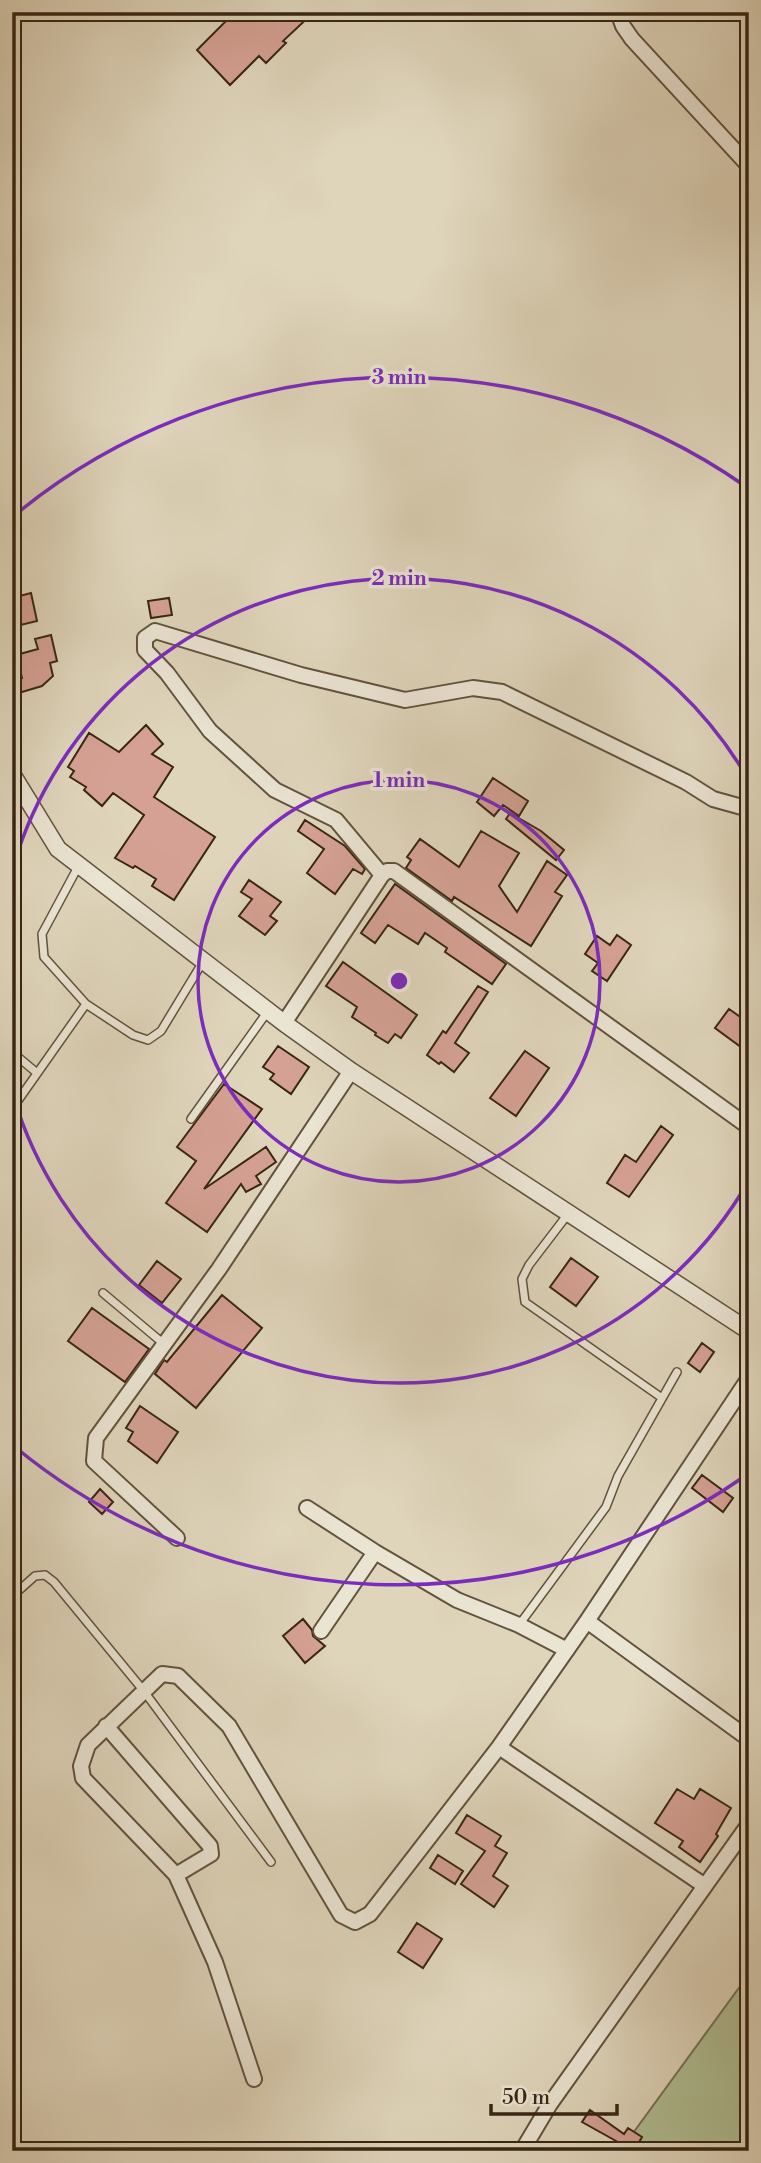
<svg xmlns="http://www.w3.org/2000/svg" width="761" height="2163" viewBox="0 0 761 2163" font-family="'Libre Bodoni',serif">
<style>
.green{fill:#afbe93;stroke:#747254;stroke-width:2}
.building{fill:#d5a194;stroke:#382614;stroke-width:2}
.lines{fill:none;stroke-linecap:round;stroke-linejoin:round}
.service-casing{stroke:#62523e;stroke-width:10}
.minor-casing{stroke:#62523e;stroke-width:18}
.tertiary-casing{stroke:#62523e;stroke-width:19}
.service{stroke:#eae4d3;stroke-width:7}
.minor{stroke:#eae4d3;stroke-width:14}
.tertiary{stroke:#eae4d3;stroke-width:16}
.ring{fill:none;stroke:#7b2cbf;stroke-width:3.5}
.centre{fill:#7b2cbf;stroke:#eae4d3;stroke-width:3.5}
.ring-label{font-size:21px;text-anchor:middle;font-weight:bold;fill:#7b2cbf;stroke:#eae4d3;stroke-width:7;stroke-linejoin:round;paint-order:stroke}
</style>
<rect width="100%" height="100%" fill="#dfd5bb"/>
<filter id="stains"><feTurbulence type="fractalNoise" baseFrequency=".00286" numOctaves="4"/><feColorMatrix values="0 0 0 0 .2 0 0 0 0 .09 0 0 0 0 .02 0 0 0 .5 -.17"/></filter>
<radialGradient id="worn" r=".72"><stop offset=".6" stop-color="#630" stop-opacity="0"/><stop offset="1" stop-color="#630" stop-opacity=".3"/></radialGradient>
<path class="green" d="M749,1974V2151H620Z"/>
<path class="building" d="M215,12H314L283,41L286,43L266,63L259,56L230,85L197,50L225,22Z
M31,593L37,621L12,627V598Z
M169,598L172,615L151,618L148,601Z
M51,635L57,661L50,663L53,676L42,686L12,695V681L22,678L16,655L38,649L35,639Z
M146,725L163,744L152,754L173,767L154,797L215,837L174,900L152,886L156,879L135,866L133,868L115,858L144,815L113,793L102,806L84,790L86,787L70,777L74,771L68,767L89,733L119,752Z
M493,778L528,801L519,816L503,805L494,816L477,802Z
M510,813L541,831L564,850L556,860L506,819Z
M305,820L345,846L365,869L362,874L353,869L335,894L307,873L324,849L298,831Z
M481,831L519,853L499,886L517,912L547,861L567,875L555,892L562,896L531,946L454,897L452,901L406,868L411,860L407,857L420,839L459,867Z
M249,880L281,902L270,916L277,921L265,935L239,916L252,899L241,892Z
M395,884L506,964L492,984L445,952L447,948L425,933L418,944L388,925L375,943L361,933Z
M617,935L631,945L607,981L592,971L598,963L585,954L597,936L610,945Z
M343,962L417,1015L401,1038L395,1034L388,1043L375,1035L376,1033L352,1017L357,1007L326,986Z
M478,986L488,992L455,1043L469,1053L454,1072L441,1062L439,1064L427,1055L443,1031L446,1033Z
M729,1009L749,1023V1053L715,1028Z
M278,1046L309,1067L291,1094L270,1079L274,1074L263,1067Z
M525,1051L549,1068L516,1116L490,1098Z
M224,1084L262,1109L204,1189L266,1147L276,1162L256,1176L261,1184L246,1192L241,1184L207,1232L166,1203L196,1161L177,1147Z
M661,1126L673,1135L629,1197L607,1183L625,1155L636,1162Z
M571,1258L598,1277L576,1306L550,1287Z
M157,1261L181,1279L162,1303L139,1285Z
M222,1295L262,1328L196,1408L155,1374L164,1360L167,1362Z
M92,1308L149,1349L125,1382L68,1341Z
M702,1343L714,1352L700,1372L688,1363Z
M140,1406L178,1432L157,1463L128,1441L133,1432L126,1428Z
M702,1475L733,1498L723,1512L692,1488Z
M100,1489L113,1502L102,1514L89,1502Z
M303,1619L312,1630L313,1636L325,1646L305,1663L283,1636Z
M677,1789L694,1799L700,1789L731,1808L716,1834L718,1836L700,1862L679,1847L683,1841L655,1823Z
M467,1815L501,1836L495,1846L507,1853L493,1876L508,1886L494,1907L461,1884L485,1851L456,1833Z
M438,1855L463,1871L455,1884L430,1868Z
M417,1923L442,1939L423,1968L398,1952Z
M590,2110L624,2134L628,2128L642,2137L634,2151L582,2122Z"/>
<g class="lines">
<defs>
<path id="service" d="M79,865L42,934L44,957L86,1004L133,1035L148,1040L161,1031L204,960
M12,1052L37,1073
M12,1109L86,1004
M191,1119L268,1011
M568,1214L529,1265L522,1279L525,1302L662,1398
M103,1293L164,1344
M17,1592L35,1576L45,1575L54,1582L143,1690L271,1862
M519,1625L606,1507L618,1476L677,1372"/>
<path id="minor" d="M618,12L623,26L632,39L749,166
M382,875L336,820L275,790L210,731L167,673L145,650V638L155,631L301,675L405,700L473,688L502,692L686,782L713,799L749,809
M284,1023L382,875L387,871H394L749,1127
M307,1508L375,1552L457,1600L519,1625L567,1650
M177,1538L94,1461L96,1438L219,1269L351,1071
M587,1621L749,1739
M321,1631L375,1552
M106,1726L210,1846L211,1854L176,1875
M499,1747L705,1886
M254,2079L215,1962L176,1875L83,1778L81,1766L88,1745L162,1674L178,1676L229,1726L341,1915L355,1922L370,1914L499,1747L587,1621L749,1378
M522,2151L550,2104L749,1824"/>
<path id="tertiary" d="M12,774L58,849L284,1023L351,1071L749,1331"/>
</defs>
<use href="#service" class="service-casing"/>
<use href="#minor" class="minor-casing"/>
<use href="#tertiary" class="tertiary-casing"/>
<use href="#service" class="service"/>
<use href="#minor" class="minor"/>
<use href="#tertiary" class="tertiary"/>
</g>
<g class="ring">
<circle cx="399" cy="981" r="201"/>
<path d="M748 1182A403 403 0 0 1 13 1095M13 867A403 403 0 0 1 748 779"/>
<path d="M745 1476A604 604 0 0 1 15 1447M15 515A604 604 0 0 1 745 486"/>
</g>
<circle cx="399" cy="981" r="10" class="centre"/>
<g class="ring-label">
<text x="399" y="384">3 min</text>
<text x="399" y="585">2 min</text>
<text x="399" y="787">1 min</text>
</g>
<rect width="761" height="2163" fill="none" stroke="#dfd5bb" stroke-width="42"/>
<rect x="14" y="14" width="733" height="2135" fill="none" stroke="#382614" stroke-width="3.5"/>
<rect x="21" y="21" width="719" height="2121" fill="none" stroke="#382614" stroke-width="2"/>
<path d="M491 2104v10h126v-10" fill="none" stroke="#382614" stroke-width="3.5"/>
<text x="502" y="2104" font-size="21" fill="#382614" stroke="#eae4d3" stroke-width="5" paint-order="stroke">50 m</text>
<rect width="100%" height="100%" filter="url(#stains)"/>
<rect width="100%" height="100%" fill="url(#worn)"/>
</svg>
